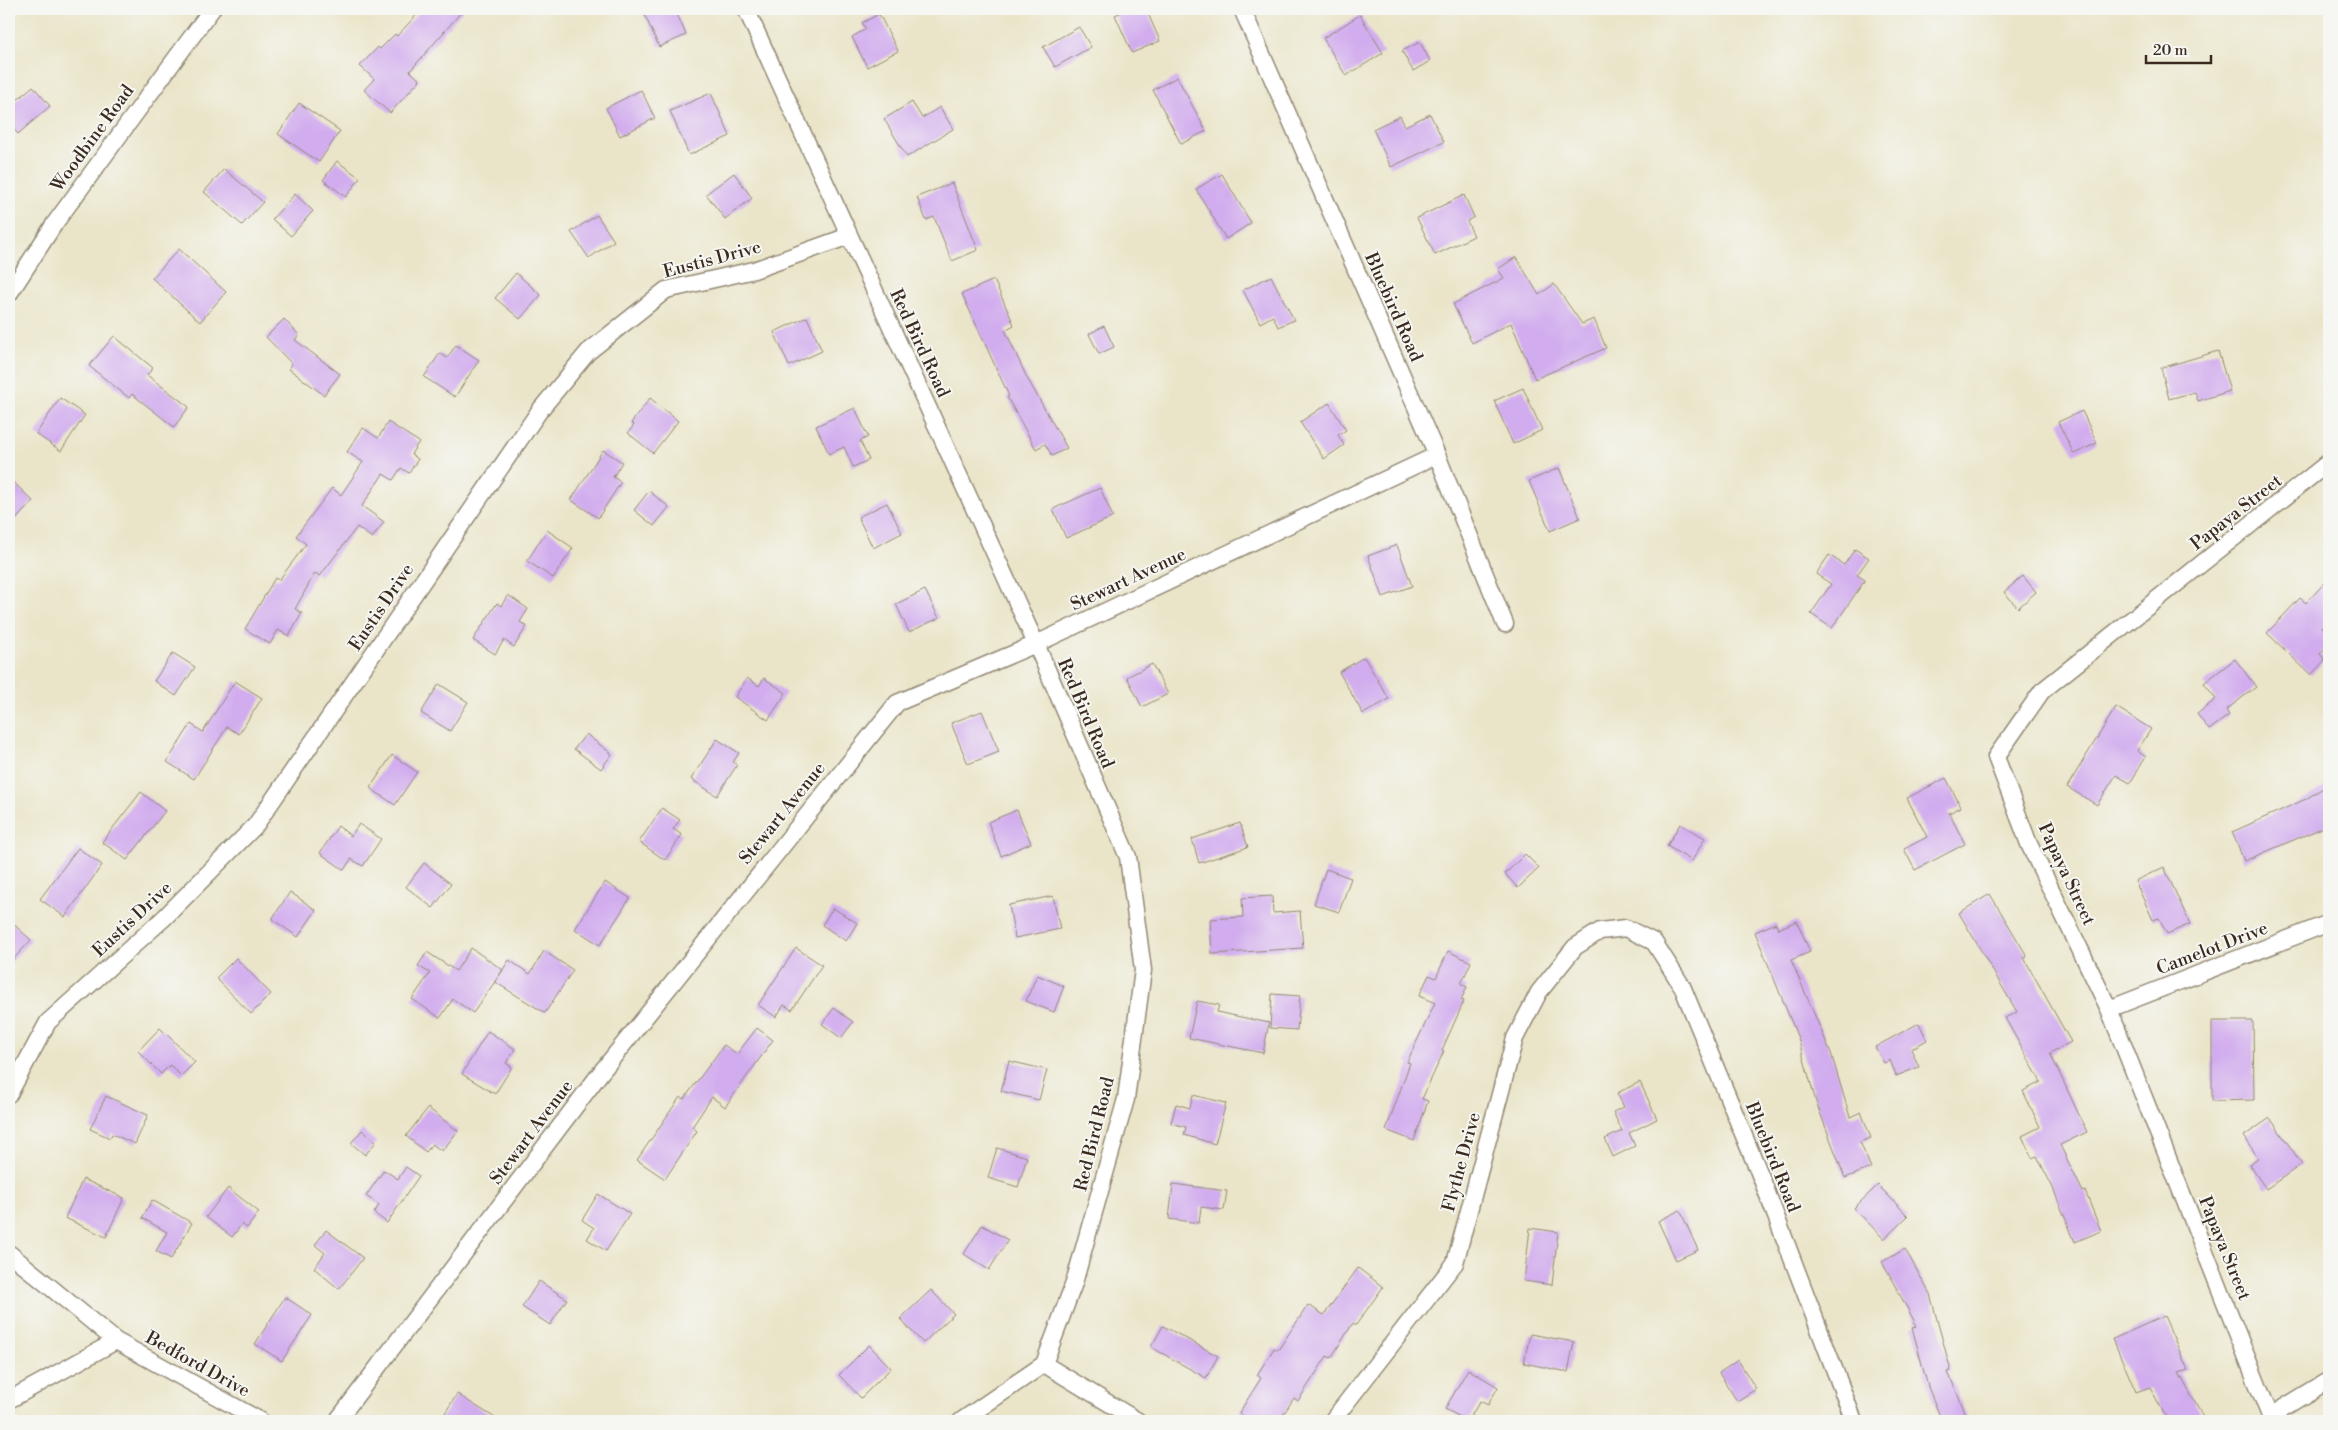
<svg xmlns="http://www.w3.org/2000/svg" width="2338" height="1430" viewBox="0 0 2338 1430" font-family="'Libre Bodoni',serif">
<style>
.building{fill:#d1acee}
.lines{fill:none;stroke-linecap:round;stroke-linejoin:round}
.minor-casing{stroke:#928874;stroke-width:19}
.minor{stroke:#fff;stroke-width:16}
.labels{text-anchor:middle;stroke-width:4;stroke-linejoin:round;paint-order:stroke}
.street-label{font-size:18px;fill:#3b2a1e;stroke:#f6f6f2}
</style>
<rect width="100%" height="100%" fill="#f6f6f2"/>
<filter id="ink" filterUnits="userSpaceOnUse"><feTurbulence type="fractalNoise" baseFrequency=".02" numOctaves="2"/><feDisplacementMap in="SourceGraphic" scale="10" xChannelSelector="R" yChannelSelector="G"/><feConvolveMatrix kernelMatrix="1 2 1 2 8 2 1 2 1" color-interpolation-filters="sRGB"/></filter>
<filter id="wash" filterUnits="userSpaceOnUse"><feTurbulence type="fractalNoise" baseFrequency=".0096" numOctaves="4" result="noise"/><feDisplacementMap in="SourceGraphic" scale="20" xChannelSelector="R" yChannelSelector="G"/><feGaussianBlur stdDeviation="1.12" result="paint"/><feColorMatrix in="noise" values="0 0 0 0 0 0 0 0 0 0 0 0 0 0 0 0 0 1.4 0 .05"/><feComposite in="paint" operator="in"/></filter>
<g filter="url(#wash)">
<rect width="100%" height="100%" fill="#eae5c9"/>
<g id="blocks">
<path class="building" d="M422,9H464L410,71L420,80L390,113L364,90L374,79L360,66L378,47L380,49L395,34L397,36Z
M642,9H675L686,35L659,47Z
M1128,9H1146L1160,41L1132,53L1115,15Z
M879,14L898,51L867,67L852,37L866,29L862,23Z
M1360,15L1383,53L1346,76L1323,38Z
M1079,27L1091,47L1055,67L1043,47Z
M1420,42L1430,61L1413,71L1402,51Z
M1177,77L1206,131L1181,144L1153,90Z
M33,86L50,106L18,134L9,124V107Z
M641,90L655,118L620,136L606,108Z
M711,93L730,136L689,155L670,111Z
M912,102L922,118L940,107L953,129L907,157L884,119Z
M299,103L340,131L319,162L278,134Z
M1430,114L1444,142L1391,167L1373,129L1400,116L1405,126Z
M337,161L360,178L346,197L323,180Z
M224,169L263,202L242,225L204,192Z
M734,173L752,198L725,219L706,194Z
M1222,174L1251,223L1226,239L1196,189Z
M952,183L978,250L952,261L934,217L926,220L917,197Z
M295,194L313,211L291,236L272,219Z
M1464,195L1474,217L1467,221L1474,236L1435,255L1417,218Z
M597,215L614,241L589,258L571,232Z
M179,249L226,292L200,322L152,278Z
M1516,257L1539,295L1554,284L1582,324L1594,319L1606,348L1535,379L1511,323L1472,343L1453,304L1504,278L1498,269Z
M516,273L541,295L520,319L495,298Z
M1271,276L1294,320L1278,327L1273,316L1260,323L1243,290Z
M994,280L1014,325L1005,330L1027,378L1067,448L1052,456L1045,444L1036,449L1007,397L1009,396L962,294Z
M807,317L822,351L789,366L774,332Z
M284,319L299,335L295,340L340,374L324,395L289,369L292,364L266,337Z
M1104,326L1114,347L1099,354L1089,334Z
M114,336L153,368L147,375L189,407L174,427L132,394L129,398L89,366Z
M456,345L479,360L455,397L424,377L440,353L447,358Z
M2218,351L2230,391L2198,401L2195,392L2169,399L2161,368Z
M1523,388L1542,430L1513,444L1494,401Z
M60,398L85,415L61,451L36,434Z
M650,398L678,421L653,453L628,433L634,425L631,423Z
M1329,403L1346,430L1338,435L1344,445L1324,459L1300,422Z
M855,408L868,437L860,441L869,460L853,467L844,447L829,454L816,426Z
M2082,411L2097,443L2074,454L2058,422Z
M388,422L419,442L411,454L418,459L409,473L401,468L393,480L383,474L362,506L384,522L372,538L357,527L320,576L315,573L295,609L302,613L289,636L278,630L270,644L245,629L275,578L279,580L306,544L296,536L332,488L341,495L363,462L347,452L363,428L378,438Z
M603,450L622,462L613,477L621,482L598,518L571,500Z
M1559,468L1580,518L1550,531L1529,481Z
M9,478L33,501L9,527Z
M1100,488L1113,517L1066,538L1053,509Z
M649,491L669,507L654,526L634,510Z
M887,503L902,533L873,548L858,517Z
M547,530L573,548L553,578L527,561Z
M1397,545L1412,586L1383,597L1368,556Z
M1855,549L1869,558L1857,575L1865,580L1832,628L1811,614L1831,584L1816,574L1829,555L1844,565Z
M2023,576L2036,592L2018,608L2004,592Z
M2329,578V620L2322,627L2329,633V644L2320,654L2325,660L2311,675L2267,633L2300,598L2306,603Z
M925,590L939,618L909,632L896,604Z
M508,595L528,609L520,622L527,626L514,647L504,640L495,654L473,640L497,603L501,606Z
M173,653L195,667L176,696L154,681Z
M1364,657L1389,699L1363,714L1339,672Z
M2235,659L2256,687L2226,710L2229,715L2209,730L2197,714L2216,699L2204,683Z
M1152,664L1168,694L1142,707L1127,677Z
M747,678L759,686L764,678L786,693L768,720L735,697Z
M235,681L262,698L239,734L227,727L194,779L167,762L191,724L203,732Z
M439,684L468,702L450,731L421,713Z
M2116,707L2151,729L2137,751L2146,757L2130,783L2116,775L2097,805L2067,787Z
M982,711L999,752L968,764L951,723Z
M586,734L612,754L601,769L574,749Z
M717,739L739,753L733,762L737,765L717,796L691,779Z
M392,755L417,772L395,805L370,788Z
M1946,778L1961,807L1949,813L1965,844L1915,870L1904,849L1927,837L1907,798Z
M2329,784V825L2244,861L2232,832L2306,799Z
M141,792L165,811L127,860L102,842Z
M662,808L680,820L673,829L682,835L665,860L639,842Z
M1017,810L1031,843L1001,856L988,822Z
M1240,823L1248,847L1199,863L1192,839Z
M359,824L381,839L363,866L351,859L344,870L320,853L338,826L351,836Z
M1680,824L1705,838L1692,861L1667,846Z
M78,848L102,865L65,917L40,899Z
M1525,854L1539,868L1518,888L1505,874Z
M424,863L451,884L433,908L406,887Z
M2164,867L2190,924L2167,934L2159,918L2153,920L2135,881Z
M1326,869L1351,878L1339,912L1314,904Z
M605,882L630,898L600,945L575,929Z
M290,892L316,910L298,937L272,919Z
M1990,894L2027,956L2024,958L2071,1042L2050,1053L2087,1132L2060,1145L2083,1192L2085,1191L2101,1231L2075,1242L2052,1186L2037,1156L2032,1158L2022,1136L2040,1127L2023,1091L2041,1082L2005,1018L2017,1012L1959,913Z
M1053,896L1060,929L1015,938L1009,905Z
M1272,896L1273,913L1300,911L1303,948L1212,954L1210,919L1243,917L1242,898Z
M833,908L857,923L846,941L822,925Z
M9,920L31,940L9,964Z
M1797,921L1810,952L1791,960L1831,1053L1850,1117L1861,1112L1871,1138L1860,1142L1871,1168L1845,1178L1816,1102L1798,1038L1755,932L1776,923L1778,929Z
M471,948L503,970L473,1013L453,999L440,1018L412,999L430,973L418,966L427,952L456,971Z
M796,948L822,965L792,1010L784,1005L776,1017L758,1005Z
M544,951L573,970L545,1013L495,982L509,960L530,974Z
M1448,951L1471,962L1461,984L1467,987L1461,1000L1464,1001L1442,1050L1444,1051L1422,1099L1428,1101L1414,1141L1386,1130L1410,1063L1407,1062L1435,1003L1419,996L1429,975L1436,978Z
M236,958L271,994L251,1014L216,978Z
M1037,975L1064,986L1054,1012L1026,1001Z
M1272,994L1300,996L1297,1030L1270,1028Z
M1197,1001L1219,1005L1217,1012L1269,1023L1263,1053L1189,1038Z
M834,1008L853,1022L841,1038L822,1024Z
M2212,1021H2253L2254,1100L2212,1101Z
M1919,1023L1927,1040L1911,1049L1919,1067L1896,1076L1890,1060L1884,1063L1875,1047Z
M160,1028L195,1062L181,1076L170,1065L161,1074L138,1051Z
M757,1028L773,1040L725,1107L712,1097L692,1127L697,1131L665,1179L637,1160L680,1097L684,1099L724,1045L737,1054Z
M488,1031L515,1049L506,1063L512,1067L495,1094L462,1074Z
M1009,1061L1047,1070L1039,1100L1001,1091Z
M1640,1082L1657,1119L1629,1133L1635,1146L1613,1157L1605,1139L1622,1131L1613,1112L1624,1107L1617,1093Z
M1193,1095L1226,1103L1215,1144L1184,1135L1186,1127L1171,1123L1176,1104L1190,1108Z
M106,1096L148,1115L135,1144L112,1134L110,1138L90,1129Z
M428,1108L458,1131L442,1151L432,1144L426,1152L406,1136Z
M2270,1118L2302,1164L2266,1189L2249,1164L2258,1158L2244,1136Z
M362,1130L376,1142L365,1155L351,1143Z
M997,1148L1027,1157L1018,1187L988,1178Z
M406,1167L419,1176L387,1223L374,1213L379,1205L366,1196L384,1170L398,1179Z
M83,1179L124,1198L106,1237L65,1218Z
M1173,1184L1227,1191L1224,1210L1201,1207L1199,1223L1169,1219Z
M1878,1185L1908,1216L1884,1239L1854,1208Z
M228,1188L259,1212L247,1228L242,1224L232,1237L206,1217Z
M598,1194L630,1214L606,1251L587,1239L594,1228L582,1220Z
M152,1200L192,1223L171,1259L156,1251L167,1232L142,1218Z
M1680,1210L1698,1250L1676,1260L1658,1221Z
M982,1225L1008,1240L989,1270L964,1254Z
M1530,1228L1558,1232L1552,1285L1524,1281Z
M326,1230L363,1258L339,1289L314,1268L325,1253L315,1245Z
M1905,1249L1930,1294L1951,1371L1948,1372L1969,1421H1942L1928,1387L1912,1327L1917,1326L1882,1262Z
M1358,1268L1383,1287L1356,1325L1353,1323L1331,1358L1327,1356L1298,1401L1294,1398L1279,1421H1252L1239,1413L1261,1378L1257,1375L1274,1348L1278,1350L1308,1305L1324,1315Z
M539,1281L567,1299L550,1325L522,1307Z
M931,1290L954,1314L923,1343L900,1319Z
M285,1297L312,1315L282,1361L255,1344Z
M2164,1316L2188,1370L2179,1373L2205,1421H2168L2150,1387L2136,1392L2113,1339Z
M1163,1326L1218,1356L1206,1378L1151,1347Z
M1530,1334L1574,1342L1568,1372L1524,1363Z
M869,1345L891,1368L861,1398L839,1375Z
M1738,1360L1756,1389L1737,1401L1719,1373Z
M1468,1369L1498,1387L1488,1405L1480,1401L1468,1421L1445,1409Z
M457,1394L500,1421H440Z"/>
</g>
</g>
<g filter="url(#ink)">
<use href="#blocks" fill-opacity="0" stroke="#928874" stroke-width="1"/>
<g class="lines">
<defs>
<path id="minor" d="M746,9L1036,644L1128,857L1143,970L1126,1099L1074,1283L1044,1364
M1242,9L1437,455L1505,624
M9,294L55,223L212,9
M2109,1009L2329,923
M9,1094L48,1022L164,918L255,826L540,410L588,352L666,290L754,270L849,236
M10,1254L116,1341L261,1421
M1044,1364L1138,1421
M9,1400L116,1341
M2270,1416L2329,1380
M337,1421L602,1071L897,703L1036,644L1437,455
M961,1421L1044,1364
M1332,1421L1455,1263L1515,1038L1539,992L1575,947L1600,931L1626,928L1654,942L1682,986L1761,1177L1854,1421
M2272,1421L2109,1009L2029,844L1996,757L2042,691L2329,462"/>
</defs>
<use href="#minor" class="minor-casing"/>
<use href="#minor" class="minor"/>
</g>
</g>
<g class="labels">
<g class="street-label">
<text transform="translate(92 138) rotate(-54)" y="6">Woodbine Road</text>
<text transform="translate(712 259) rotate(-15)" y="6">Eustis Drive</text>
<text transform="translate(1394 307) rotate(66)" y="6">Bluebird Road</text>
<text transform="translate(920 343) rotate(65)" y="6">Red Bird Road</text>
<text transform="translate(2236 512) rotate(-38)" y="6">Papaya Street</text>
<text transform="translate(1128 579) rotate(-25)" y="6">Stewart Avenue</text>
<text transform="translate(381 607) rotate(-56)" y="6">Eustis Drive</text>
<text transform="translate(1086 713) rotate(67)" y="6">Red Bird Road</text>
<text transform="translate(782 813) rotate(-51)" y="6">Stewart Avenue</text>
<text transform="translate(2067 874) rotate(65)" y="6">Papaya Street</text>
<text transform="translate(132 919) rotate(-43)" y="6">Eustis Drive</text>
<text transform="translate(2212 948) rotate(-21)" y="6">Camelot Drive</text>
<text transform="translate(531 1132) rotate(-53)" y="6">Stewart Avenue</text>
<text transform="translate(1094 1134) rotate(-76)" y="6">Red Bird Road</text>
<text transform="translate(1773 1157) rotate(68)" y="6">Bluebird Road</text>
<text transform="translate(1461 1162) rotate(-75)" y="6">Flythe Drive</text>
<text transform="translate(2225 1248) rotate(68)" y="6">Papaya Street</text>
<text transform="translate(198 1364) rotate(29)" y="6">Bedford Drive</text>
</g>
</g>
<rect width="2338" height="1430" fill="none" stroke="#f6f6f2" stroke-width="30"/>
<path d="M2146 55v8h65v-8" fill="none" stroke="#3b2a1e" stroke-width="2.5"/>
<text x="2153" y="55" font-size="15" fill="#3b2a1e" stroke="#f6f6f2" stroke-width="4" paint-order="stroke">20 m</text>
</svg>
